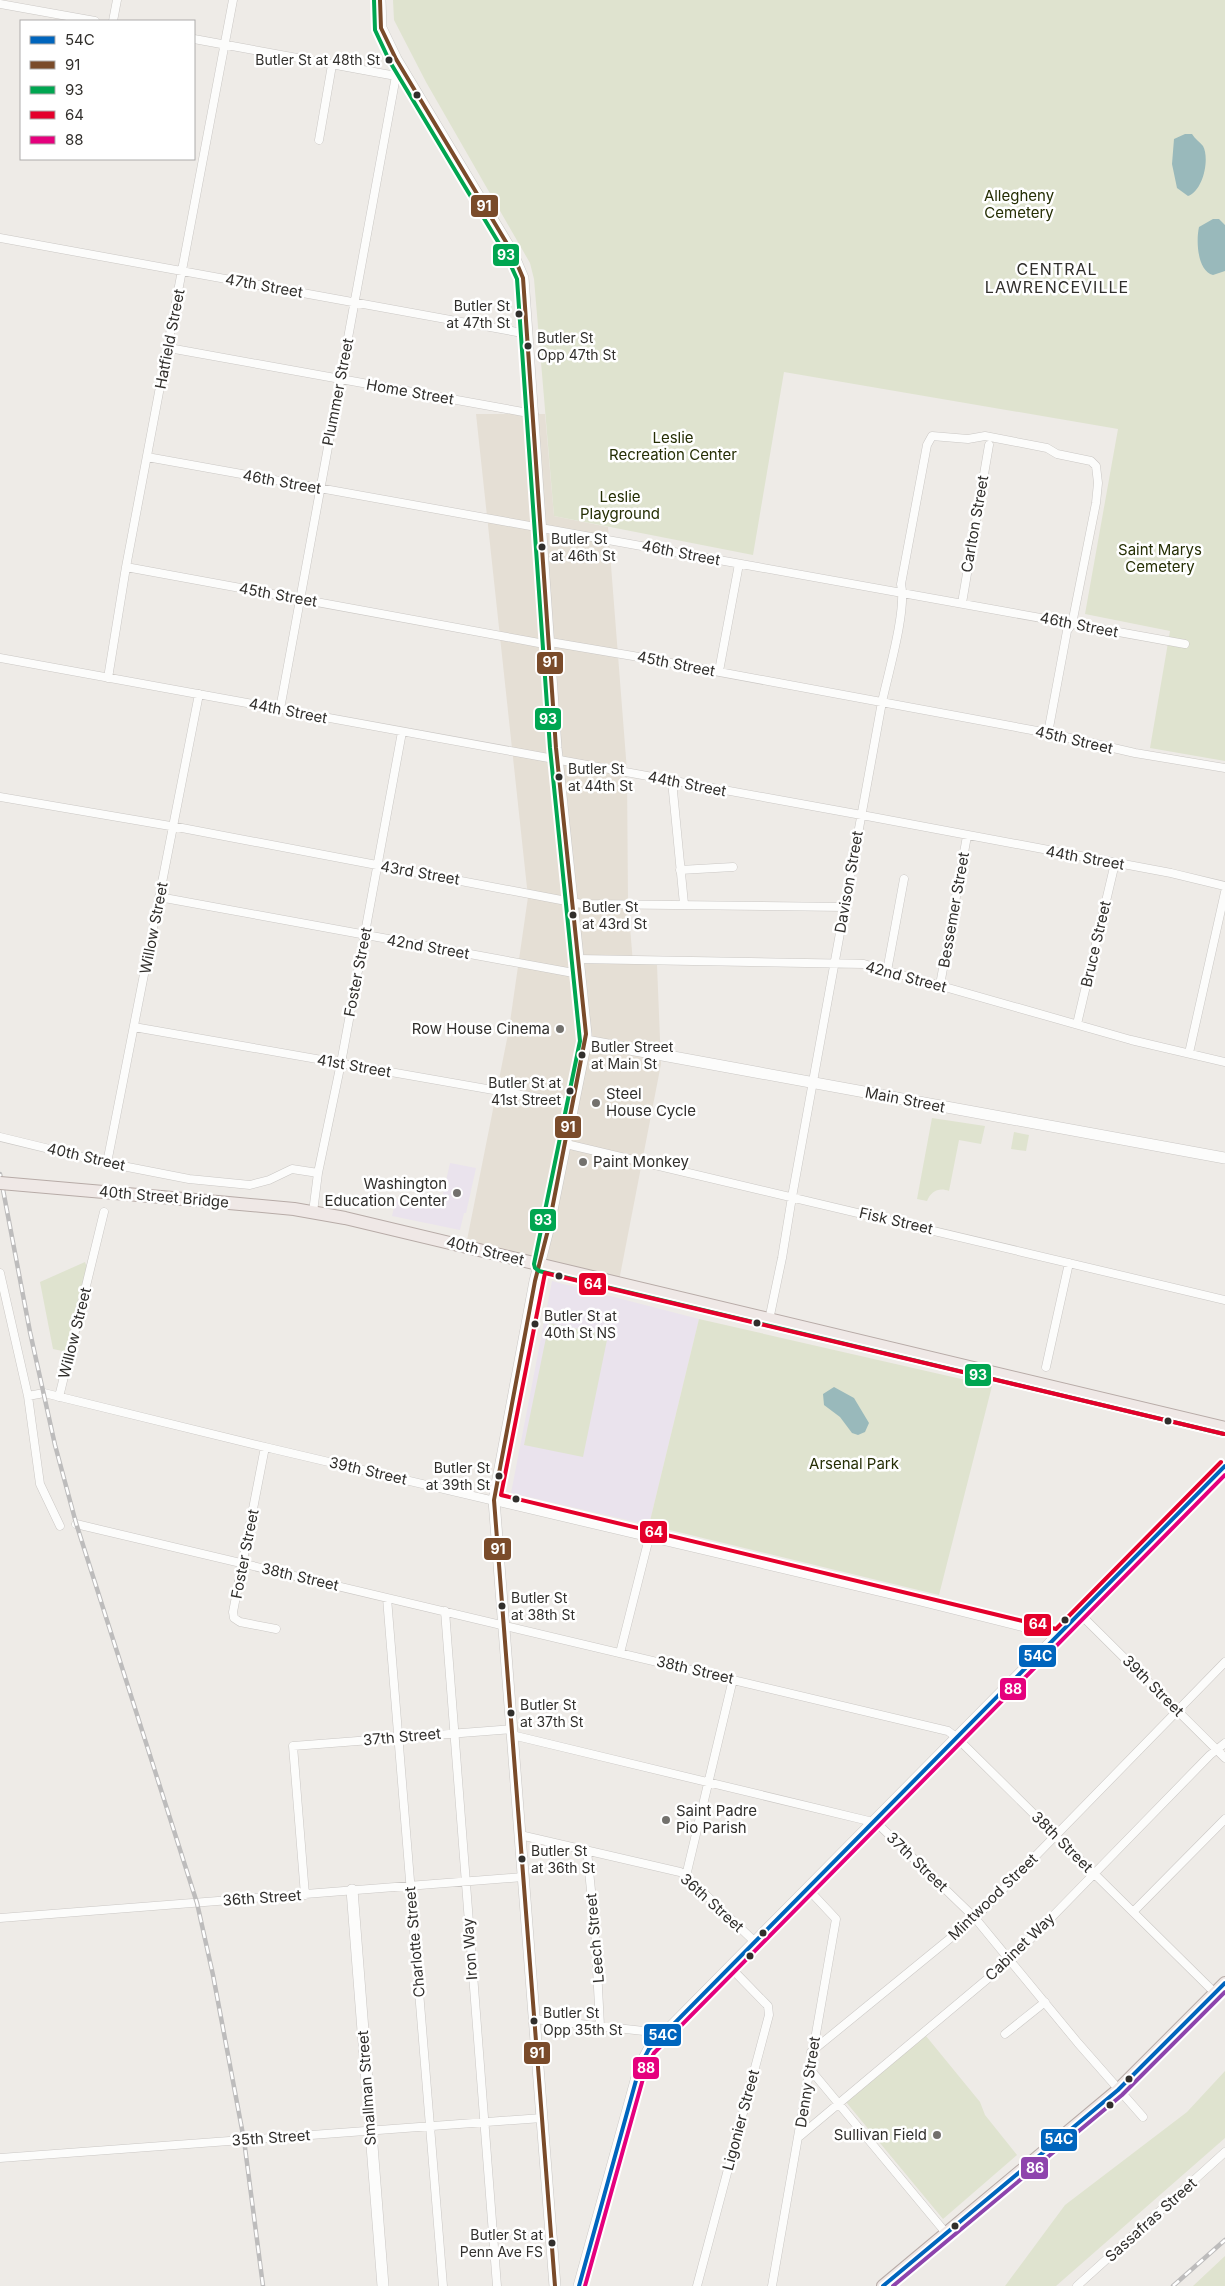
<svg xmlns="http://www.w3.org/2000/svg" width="1225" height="2286" viewBox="0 0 1225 2286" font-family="Inter,sans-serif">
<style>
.built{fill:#e5dfd5}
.education{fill:#eae3ed}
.green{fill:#dfe3cf}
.water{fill:#99b9bb}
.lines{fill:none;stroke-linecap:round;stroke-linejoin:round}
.street-casing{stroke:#cac7c4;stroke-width:9}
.secondary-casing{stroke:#cac7c4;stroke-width:12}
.primary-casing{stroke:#b7aba7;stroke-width:14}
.street{stroke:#fcfcfb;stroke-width:8}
.secondary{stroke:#fcfcfb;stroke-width:11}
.primary{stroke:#efe8e6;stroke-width:12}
.rail-casing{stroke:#bdbcbc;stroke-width:4.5}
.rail{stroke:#fff;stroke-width:2.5;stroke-dasharray:8;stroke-linecap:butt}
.primary-bridge-casing{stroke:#b7aba7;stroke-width:14;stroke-linecap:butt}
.primary-bridge{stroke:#efe8e6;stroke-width:12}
.bus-1-casing{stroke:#fff;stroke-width:8}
.bus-2-casing{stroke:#fff;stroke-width:8}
.bus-3-casing{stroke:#fff;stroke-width:8}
.bus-4-casing{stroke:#fff;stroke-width:8}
.bus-5-casing{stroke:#fff;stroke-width:8}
.bus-6-casing{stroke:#fff;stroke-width:8}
.bus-1{stroke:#0065bd;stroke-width:4}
.bus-2{stroke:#7a4b2a;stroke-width:4}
.bus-3{stroke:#00a651;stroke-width:4}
.bus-4{stroke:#e4002b;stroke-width:4}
.bus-5{stroke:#e5007d;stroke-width:4}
.bus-6{stroke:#8e44ad;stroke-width:4}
.bus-dot{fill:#312f2c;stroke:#fff;stroke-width:2}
.poi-dot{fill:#73716d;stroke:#fff;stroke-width:2}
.labels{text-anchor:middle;stroke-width:5;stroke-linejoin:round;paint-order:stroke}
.bus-label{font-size:14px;fill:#312f2c;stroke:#fff;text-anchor:start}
.park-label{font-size:15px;fill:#252e04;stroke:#fff}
.street-label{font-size:15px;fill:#312f2c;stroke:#fff}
.poi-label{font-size:15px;fill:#312f2c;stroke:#fff;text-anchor:end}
.neighbourhood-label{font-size:16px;letter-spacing:1px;fill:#312f2c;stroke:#fff}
.line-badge{stroke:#fff;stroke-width:2}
.badge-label{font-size:14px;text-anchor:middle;font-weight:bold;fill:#fff}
</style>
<rect width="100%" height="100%" fill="#eeebe7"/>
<path class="built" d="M476,414H545L554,516L608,527L627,771L628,903L633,963L657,965L661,1064L618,1286L467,1240L509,1029L528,897Z"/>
<path class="education" d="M450,1163L476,1168L466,1213H464L460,1230L392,1216L396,1199L440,1207Z
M552,1281L699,1319L649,1525L511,1493Z"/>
<path class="green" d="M393,0H1225V761L1150,748L1170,631L1085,614L1118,429L784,372L753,555L554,516L534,279L530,263L426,82L394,20Z
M932,1118L985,1126L981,1144L959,1140L949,1191C939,1187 931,1191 927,1201L917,1199Z
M1014,1132L1029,1135L1026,1151L1011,1149Z
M85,1262L88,1270L67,1352L53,1349L40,1282Z
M699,1319L992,1386L939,1595L649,1525Z
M549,1323L608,1335L583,1457L524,1445Z
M926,2036L980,2102L985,2115L1017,2155L943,2219L846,2102Z
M1225,2071V2138L1056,2286H1005L1065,2205L1187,2112Z
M1225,2256V2286H1193Z"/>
<path class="water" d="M1185,134H1192C1195,139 1200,142 1203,146C1210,159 1203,191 1188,196L1177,188L1172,164L1174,139Z
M1213,219H1219L1225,225V271L1213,275C1197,271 1196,240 1199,227Z
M834,1387L854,1398L869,1423L865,1432L858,1435L852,1433L840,1417L824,1405L823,1394Z"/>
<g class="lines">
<defs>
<path id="street" d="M0,4L95,21
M113,21L117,0
M194,39L396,76L400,74
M319,140L332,65
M0,238L528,334
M169,348L534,414
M147,457L1185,644
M126,567L539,643L550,642L633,656L1048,733L1135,753L1225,768
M962,603L989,445
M0,658L867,816L1171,873L1225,886
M719,671L739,564
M108,678L126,567L233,0
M280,709L396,76
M672,781L684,904
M0,797L182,828L582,904L845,907
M680,870L733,867
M159,897L579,974
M578,959L864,964L1131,1040L1225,1062
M887,971L904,879
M940,985L967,836
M1077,1024L1115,863
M134,1027L573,1104
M1189,1053L1225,892
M0,1137L107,1163L189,1179L250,1185L269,1180L292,1169L318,1173
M566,1144L1225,1300
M107,1163L199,694
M313,1212L318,1173L341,1063L402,732
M0,1273L28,1396L40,1484L60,1526
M769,1320L782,1258L792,1197L882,702C888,674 907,610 901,584L927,445L932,436L968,439L985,436L1047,448L1057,454L1091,461L1096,466L1098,483L1096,503L1072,624L1067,631L1048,733
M1046,1367L1069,1263
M28,1396L44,1393L265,1447L919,1601L1058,1636
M59,1397L104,1212
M265,1447L233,1612L234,1618L240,1622L276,1629
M76,1524L948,1731L956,1737L1215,1993
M387,1598L443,2286
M445,1611L497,2286
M1080,1614L1225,1758
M620,1653L649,1538
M512,1735L873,1822L881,1827L975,1918L1078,2043L1143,2117
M520,1835L680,1872L686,1876L755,1942
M587,1851L595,1930L600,2026
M686,1876L733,1679
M305,1895L293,1746L512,1729
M1133,1912L1225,1819
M0,1918L523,1877
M534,2019L662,2033
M1005,2034L1045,2002
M811,2052L975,1918L1225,1662
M809,2068L946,2233
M800,2136L1010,1960L1210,1755L1225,1743
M0,2158L542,2118
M697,2286L769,2015L768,2006L730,1967
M772,2286L836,1919L807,1888
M1077,2286L1225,2152"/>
<path id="secondary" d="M380,0L381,28L396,59L512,252L523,278L556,748L586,1034V1041L548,1230L535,1281L494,1500L555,2286
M586,1041L1225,1158
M352,1890L383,2286
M579,2286L640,2066L649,2049L1225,1466"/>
<path id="primary" d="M207,1201L294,1209L345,1218L1225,1428
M883,2286L1118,2090L1225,1983"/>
</defs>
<use href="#street" class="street-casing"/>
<use href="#secondary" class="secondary-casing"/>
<use href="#primary" class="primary-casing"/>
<use href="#street" class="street"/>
<use href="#secondary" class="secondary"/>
<use href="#primary" class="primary"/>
<defs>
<path id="rail" d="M0,1174L30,1332L55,1445L76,1523L197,1903L213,1975L244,2140L263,2286
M1173,2286L1225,2240"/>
</defs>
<use href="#rail" class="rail-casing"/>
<use href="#rail" class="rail"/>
<defs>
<path id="primary-bridge" d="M0,1183L207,1201"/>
</defs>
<use href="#primary-bridge" class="primary-bridge-casing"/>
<use href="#primary-bridge" class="primary-bridge"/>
<defs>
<path id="bus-1" d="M579,2286L640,2066L649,2049L1225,1466
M883,2286L1118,2090L1225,1983"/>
<path id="bus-2" d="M380,0L381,28L396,59L512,252L523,278L556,748L586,1034L548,1230L535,1281L494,1500L555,2286"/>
<path id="bus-3" d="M374,0L375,30L390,62L506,255L517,279L550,748L580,1041L534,1264L535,1268L539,1271L1224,1434"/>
<path id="bus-4" d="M1221,1462L1056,1629L501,1495L545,1273L1224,1434"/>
<path id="bus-5" d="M585,2286L646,2068L654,2053L1225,1475"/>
<path id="bus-6" d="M893,2286L1122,2095L1225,1992"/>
</defs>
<use href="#bus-1" class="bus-1-casing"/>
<use href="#bus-2" class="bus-2-casing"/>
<use href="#bus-3" class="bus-3-casing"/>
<use href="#bus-4" class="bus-4-casing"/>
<use href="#bus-5" class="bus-5-casing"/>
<use href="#bus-6" class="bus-6-casing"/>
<use href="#bus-1" class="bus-1"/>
<use href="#bus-2" class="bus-2"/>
<use href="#bus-3" class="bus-3"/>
<use href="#bus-4" class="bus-4"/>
<use href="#bus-5" class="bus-5"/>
<use href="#bus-6" class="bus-6"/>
</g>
<g class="bus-dot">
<circle cx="389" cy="60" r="4.5"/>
<circle cx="417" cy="95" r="4.5"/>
<circle cx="519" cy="314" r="4.5"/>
<circle cx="528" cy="346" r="4.5"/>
<circle cx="542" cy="547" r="4.5"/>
<circle cx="559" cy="777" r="4.5"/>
<circle cx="573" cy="915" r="4.5"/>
<circle cx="582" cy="1055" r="4.5"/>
<circle cx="570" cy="1091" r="4.5"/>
<circle cx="559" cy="1276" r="4.5"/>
<circle cx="757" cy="1323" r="4.5"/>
<circle cx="535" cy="1324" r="4.5"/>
<circle cx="1168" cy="1421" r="4.5"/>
<circle cx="499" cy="1476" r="4.5"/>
<circle cx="516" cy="1499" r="4.5"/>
<circle cx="502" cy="1606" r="4.5"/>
<circle cx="1065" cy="1620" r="4.5"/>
<circle cx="511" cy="1713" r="4.5"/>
<circle cx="522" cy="1859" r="4.5"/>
<circle cx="763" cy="1933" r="4.5"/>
<circle cx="750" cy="1956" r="4.5"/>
<circle cx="534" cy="2021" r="4.5"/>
<circle cx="1129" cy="2079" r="4.5"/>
<circle cx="1110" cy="2105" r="4.5"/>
<circle cx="955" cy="2226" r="4.5"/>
<circle cx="552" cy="2243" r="4.5"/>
</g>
<g class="poi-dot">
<circle cx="560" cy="1029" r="5"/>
<circle cx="596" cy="1103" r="5"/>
<circle cx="583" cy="1162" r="5"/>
<circle cx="457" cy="1193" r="5"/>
<circle cx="666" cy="1820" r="5"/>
<circle cx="937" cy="2135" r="5"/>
</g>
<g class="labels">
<g class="bus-label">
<text x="380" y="65" text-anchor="end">Butler St at 48th St</text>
<text x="510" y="311" text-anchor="end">Butler St<tspan x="510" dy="17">at 47th St</tspan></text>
<text x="537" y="343">Butler St<tspan x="537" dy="17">Opp 47th St</tspan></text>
<text x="551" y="544">Butler St<tspan x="551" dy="17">at 46th St</tspan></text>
<text x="568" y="774">Butler St<tspan x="568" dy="17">at 44th St</tspan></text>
<text x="582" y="912">Butler St<tspan x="582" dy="17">at 43rd St</tspan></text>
<text x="591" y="1052">Butler Street<tspan x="591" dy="17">at Main St</tspan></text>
<text x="561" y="1088" text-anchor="end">Butler St at<tspan x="561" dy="17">41st Street</tspan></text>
<text x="544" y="1321">Butler St at<tspan x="544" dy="17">40th St NS</tspan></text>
<text x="490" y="1473" text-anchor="end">Butler St<tspan x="490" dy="17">at 39th St</tspan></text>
<text x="511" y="1603">Butler St<tspan x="511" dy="17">at 38th St</tspan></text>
<text x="520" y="1710">Butler St<tspan x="520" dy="17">at 37th St</tspan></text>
<text x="531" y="1856">Butler St<tspan x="531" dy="17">at 36th St</tspan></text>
<text x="543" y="2018">Butler St<tspan x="543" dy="17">Opp 35th St</tspan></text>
<text x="543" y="2240" text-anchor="end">Butler St at<tspan x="543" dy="17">Penn Ave FS</tspan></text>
</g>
<g class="park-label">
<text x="1019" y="201">Allegheny<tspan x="1019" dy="17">Cemetery</tspan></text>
<text x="673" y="443">Leslie<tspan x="673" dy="17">Recreation Center</tspan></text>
<text x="620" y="502">Leslie<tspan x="620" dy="17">Playground</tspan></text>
<text x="1160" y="555">Saint Marys<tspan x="1160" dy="17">Cemetery</tspan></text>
<text x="854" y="1469">Arsenal Park</text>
</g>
<g class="street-label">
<text transform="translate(264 286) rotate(10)" y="5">47th Street</text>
<text transform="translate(170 339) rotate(-79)" y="5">Hatfield Street</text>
<text transform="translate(338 392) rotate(-79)" y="5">Plummer Street</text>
<text transform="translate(410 392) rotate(10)" y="5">Home Street</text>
<text transform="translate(282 482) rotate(10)" y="5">46th Street</text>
<text transform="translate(975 524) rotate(-80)" y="5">Carlton Street</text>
<text transform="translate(681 553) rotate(11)" y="5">46th Street</text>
<text transform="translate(278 595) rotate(10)" y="5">45th Street</text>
<text transform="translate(1079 625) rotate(11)" y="5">46th Street</text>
<text transform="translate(676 664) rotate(11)" y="5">45th Street</text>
<text transform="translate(288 711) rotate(11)" y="5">44th Street</text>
<text transform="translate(1074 740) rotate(13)" y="5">45th Street</text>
<text transform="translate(687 784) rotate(11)" y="5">44th Street</text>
<text transform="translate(1085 858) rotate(10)" y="5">44th Street</text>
<text transform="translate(420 873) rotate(10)" y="5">43rd Street</text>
<text transform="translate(849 882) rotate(-80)" y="5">Davison Street</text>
<text transform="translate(954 910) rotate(-80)" y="5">Bessemer Street</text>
<text transform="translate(154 928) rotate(-79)" y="5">Willow Street</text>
<text transform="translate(1096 944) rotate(-77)" y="5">Bruce Street</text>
<text transform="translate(428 947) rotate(10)" y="5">42nd Street</text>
<text transform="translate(358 972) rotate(-79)" y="5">Foster Street</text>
<text transform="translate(906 977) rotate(15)" y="5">42nd Street</text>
<text transform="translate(354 1066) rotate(10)" y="5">41st Street</text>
<text transform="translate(905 1100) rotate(11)" y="5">Main Street</text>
<text transform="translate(86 1157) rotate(13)" y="5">40th Street</text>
<text transform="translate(164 1197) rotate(5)" y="5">40th Street Bridge</text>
<text transform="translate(896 1221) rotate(13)" y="5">Fisk Street</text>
<text transform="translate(485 1251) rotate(14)" y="5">40th Street</text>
<text transform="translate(75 1333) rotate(-76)" y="5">Willow Street</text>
<text transform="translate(368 1471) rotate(13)" y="5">39th Street</text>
<text transform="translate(245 1554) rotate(-79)" y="5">Foster Street</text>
<text transform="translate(300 1577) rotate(13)" y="5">38th Street</text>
<text transform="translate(695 1670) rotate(13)" y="5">38th Street</text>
<text transform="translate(1153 1686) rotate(45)" y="5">39th Street</text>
<text transform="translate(402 1737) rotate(-5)" y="5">37th Street</text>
<text transform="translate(1062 1842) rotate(45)" y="5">38th Street</text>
<text transform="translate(917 1862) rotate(44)" y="5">37th Street</text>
<text transform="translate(993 1897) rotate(-44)" y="5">Mintwood Street</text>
<text transform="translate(262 1898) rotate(-4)" y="5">36th Street</text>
<text transform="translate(712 1903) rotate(42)" y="5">36th Street</text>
<text transform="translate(595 1938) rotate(-95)" y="5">Leech Street</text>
<text transform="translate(415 1942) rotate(-95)" y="5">Charlotte Street</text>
<text transform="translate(1020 1947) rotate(-44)" y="5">Cabinet Way</text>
<text transform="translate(470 1949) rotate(-94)" y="5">Iron Way</text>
<text transform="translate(808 2082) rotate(-81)" y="5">Denny Street</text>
<text transform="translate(367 2088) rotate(-94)" y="5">Smallman Street</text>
<text transform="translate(741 2120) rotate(-75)" y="5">Ligonier Street</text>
<text transform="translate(271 2138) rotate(-4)" y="5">35th Street</text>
<text transform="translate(1151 2220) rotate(-42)" y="5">Sassafras Street</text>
</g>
<g class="poi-label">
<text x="550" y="1034">Row House Cinema</text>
<text x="606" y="1099" text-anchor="start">Steel<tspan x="606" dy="17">House Cycle</tspan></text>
<text x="593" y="1167" text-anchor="start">Paint Monkey</text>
<text x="447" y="1189">Washington<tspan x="447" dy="17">Education Center</tspan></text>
<text x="676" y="1816" text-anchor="start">Saint Padre<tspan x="676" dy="17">Pio Parish</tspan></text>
<text x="927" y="2140">Sullivan Field</text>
</g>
<g class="neighbourhood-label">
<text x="1057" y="275">CENTRAL<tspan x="1057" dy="18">LAWRENCEVILLE</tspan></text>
</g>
</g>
<g class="line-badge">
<rect x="470" y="194" width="29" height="24" rx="5" fill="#7a4b2a"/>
<rect x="492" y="243" width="28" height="24" rx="5" fill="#00a651"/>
<rect x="536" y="651" width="28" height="24" rx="5" fill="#7a4b2a"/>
<rect x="534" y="707" width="28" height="24" rx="5" fill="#00a651"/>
<rect x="554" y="1115" width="28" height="24" rx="5" fill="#7a4b2a"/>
<rect x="529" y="1208" width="28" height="24" rx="5" fill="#00a651"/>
<rect x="578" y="1272" width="29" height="24" rx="5" fill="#e4002b"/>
<rect x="964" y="1363" width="28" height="24" rx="5" fill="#00a651"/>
<rect x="639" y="1520" width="29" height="24" rx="5" fill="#e4002b"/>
<rect x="483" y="1537" width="29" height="24" rx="5" fill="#7a4b2a"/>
<rect x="1023" y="1613" width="29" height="24" rx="5" fill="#e4002b"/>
<rect x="1018" y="1644" width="39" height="24" rx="5" fill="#0065bd"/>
<rect x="999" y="1677" width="28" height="24" rx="5" fill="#e5007d"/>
<rect x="643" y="2023" width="39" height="24" rx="5" fill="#0065bd"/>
<rect x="523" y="2041" width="28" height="24" rx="5" fill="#7a4b2a"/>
<rect x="632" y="2056" width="28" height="24" rx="5" fill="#e5007d"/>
<rect x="1040" y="2128" width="38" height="24" rx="5" fill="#0065bd"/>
<rect x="1020" y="2156" width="29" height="24" rx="5" fill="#8e44ad"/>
</g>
<g class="badge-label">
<text x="484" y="211">91</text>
<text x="506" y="260">93</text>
<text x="550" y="667">91</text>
<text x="548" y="724">93</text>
<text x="568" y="1132">91</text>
<text x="543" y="1225">93</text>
<text x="593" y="1289">64</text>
<text x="978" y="1380">93</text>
<text x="654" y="1537">64</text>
<text x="498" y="1554">91</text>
<text x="1038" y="1629">64</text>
<text x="1038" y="1661">54C</text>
<text x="1013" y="1694">88</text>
<text x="663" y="2040">54C</text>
<text x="537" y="2058">91</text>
<text x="646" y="2073">88</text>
<text x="1059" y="2144">54C</text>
<text x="1035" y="2173">86</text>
</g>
<rect x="20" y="20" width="175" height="140" fill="#ffffff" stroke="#adacab"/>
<rect x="30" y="36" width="25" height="8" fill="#0065bd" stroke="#adacab"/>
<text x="65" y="45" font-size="15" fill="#312f2c">54C</text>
<rect x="30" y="61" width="25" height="8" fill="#7a4b2a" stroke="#adacab"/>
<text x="65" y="70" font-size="15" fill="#312f2c">91</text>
<rect x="30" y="86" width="25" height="8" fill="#00a651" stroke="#adacab"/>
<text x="65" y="95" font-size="15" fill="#312f2c">93</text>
<rect x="30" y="111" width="25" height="8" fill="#e4002b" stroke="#adacab"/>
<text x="65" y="120" font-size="15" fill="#312f2c">64</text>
<rect x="30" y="136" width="25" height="8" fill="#e5007d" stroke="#adacab"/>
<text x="65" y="145" font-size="15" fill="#312f2c">88</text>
</svg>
